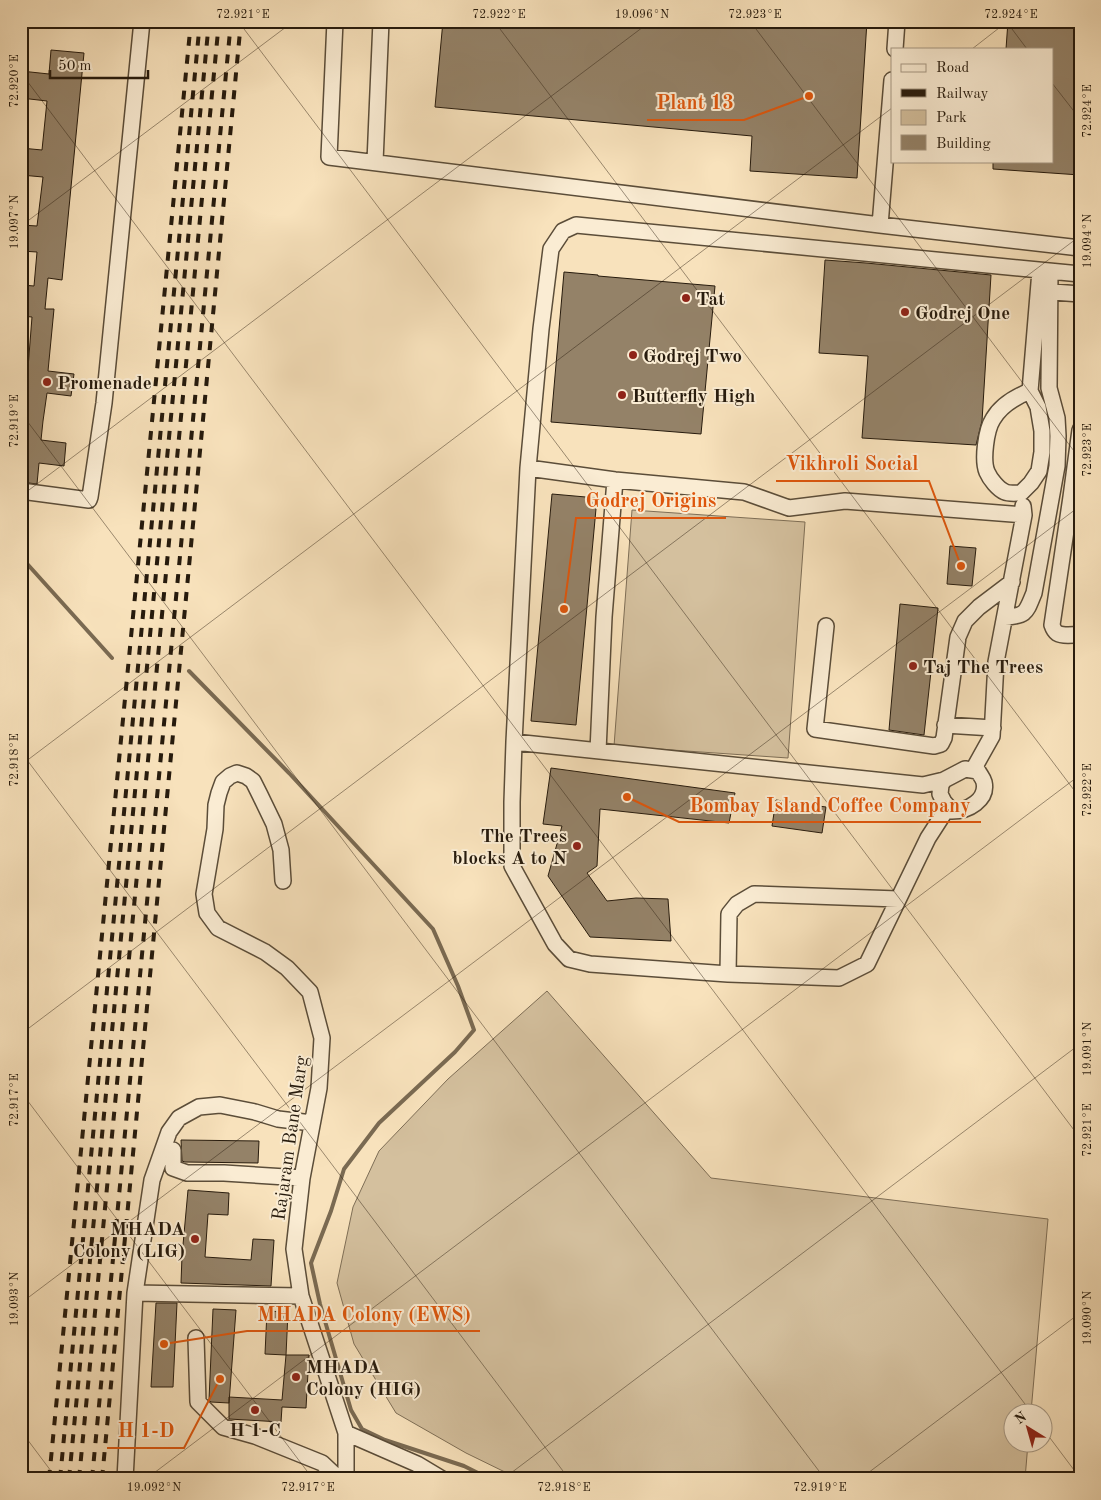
<svg xmlns="http://www.w3.org/2000/svg" width="1101" height="1500" viewBox="0 0 1101 1500" font-family="'Old Standard TT',serif">
<style>
.green{fill:#d4c09e;stroke:#7e6e56}
.lines{fill:none;stroke-linecap:round;stroke-linejoin:round}
.stream{stroke:#7a6a52;stroke-width:4}
.building{fill:#948268;stroke:#271b0d}
.minor-casing{stroke:#5b4d39;stroke-width:18}
.minor{stroke:#faecd3;stroke-width:15}
.rail{stroke:#271b0d;stroke-width:4;stroke-dasharray:9 9;stroke-linecap:butt}
.ticks{fill:none;stroke:#271b0d;stroke-width:1;stroke-opacity:0.45}
.poi-dot{fill:#8f2418;stroke:#faecd3;stroke-width:2}
.labels{text-anchor:middle;stroke-width:4;stroke-linejoin:round;paint-order:stroke}
.poi-label{font-size:19px;font-weight:bold;fill:#271b0d;stroke:#faecd3;text-anchor:start}
.street-label{font-size:19px;fill:#271b0d;stroke:#faecd3}
.leader{fill:none;stroke:#de560c;stroke-width:2}
.callout-dot{fill:#de560c;stroke:#faecd3;stroke-width:2}
.callout-label{font-size:20px;text-anchor:middle;font-weight:bold;fill:#de560c;stroke:#faecd3;stroke-width:4;stroke-linejoin:round;paint-order:stroke}
.neatline{fill:none;stroke:#271b0d;stroke-width:2}
.ticks-label{font-size:12px;text-anchor:middle;fill:#271b0d}
</style>
<rect width="100%" height="100%" fill="#f8e2bc"/>
<filter id="stains"><feTurbulence type="fractalNoise" baseFrequency=".004" numOctaves="4"/><feColorMatrix values="0 0 0 0 .2 0 0 0 0 .09 0 0 0 0 .02 0 0 0 .5 -.17"/></filter>
<radialGradient id="worn" r=".72"><stop offset=".6" stop-color="#630" stop-opacity="0"/><stop offset="1" stop-color="#630" stop-opacity=".3"/></radialGradient>
<path class="green" d="M632,510L805,522L788,758L614,746Z
M547,991L711,1178L1048,1219L1031,1412H1014V1442L1028,1443L1025,1479H514L509,1474L466,1453L396,1413L354,1344L337,1283L353,1207L379,1151L448,1079Z"/>
<g class="lines">
<path class="stream" d="M21,557L112,658
M189,671L289,773L433,929L458,986L474,1030L455,1052L379,1123L344,1169L331,1211L311,1263L320,1304L351,1410L362,1429L385,1440L464,1466L480,1474L485,1479"/>
</g>
<path class="building" d="M443,21H867L857,178L750,171L752,136L435,107Z
M1008,21H1080V175L993,169V161H1052V49H1006Z
M51,50L84,53L62,280L48,278L45,309H54L48,371L74,374L71,396L47,393L43,421L41,440L66,443L64,466L39,463L37,484L21,482V417L23,392L21,391V367L28,368L32,317L21,316V297L22,285L34,286L37,252L21,251V225L37,226L43,177L21,175V148L42,150L47,101L21,98V71L49,74Z
M825,260L866,263L991,275L982,421L976,445L862,438L868,356L819,353Z
M564,272L598,275V276L715,286L701,434L551,422Z
M552,494L597,498L576,725L531,721Z
M950,546L976,548L972,586L947,584Z
M900,604L938,608L924,735L889,730Z
M551,768L735,793L729,823L600,809L597,866L587,873L607,901L636,898L668,899L671,941L590,937L548,876L562,826L543,824Z
M776,800L826,807L822,833L772,826Z
M181,1140L259,1141L258,1163L185,1162L182,1161Z
M188,1190L229,1193L228,1215L208,1214L205,1257L251,1260L253,1239L274,1240L271,1286L181,1283L182,1256Z
M156,1303H177L173,1387H151Z
M213,1309L236,1310L229,1403L211,1402L209,1400Z
M267,1311L288,1312L286,1355L265,1354Z
M286,1355H309L306,1408L282,1407L281,1422L229,1419V1397L282,1400Z"/>
<g class="lines">
<defs>
<path id="minor" d="M335,21L329,157L880,225L1080,248
M895,49L897,21
M375,162L381,21
M880,225L892,80
M1040,291L1080,294
M1030,391C1015,397 1001,405 993,419C986,430 982,460 987,472C990,479 998,489 1005,492C1009,494 1016,493 1021,493L1031,483L1039,471L1042,452V431L1038,407L1030,391L1040,271
M1080,430L1071,497L1052,625C1053,628 1054,631 1057,633C1062,636 1074,635 1080,634
M528,468L615,480L744,492L789,508L845,501L1024,515
M21,491L89,500L90,497L104,403L142,21
M1005,617C1027,616 1026,612 1034,593L1057,466L1058,436L1057,418L1049,388L1050,272
M826,626L815,729L934,746L941,744L944,738L958,637L965,621L979,607L1012,582
M945,725L993,728
M514,742L528,468L541,329L551,249L563,231L576,225L1080,274
M598,751L604,617L615,480
M973,770L992,736L996,662L1024,515L1023,506
M944,780L941,785L940,794L944,802L952,811C968,811 988,800 984,782C983,778 980,775 978,771L965,769L944,780L923,785L514,742L512,802V866L555,944L569,959L590,964L728,974L839,978L867,964L928,838L948,807
M283,881L281,850L274,824L260,795L253,781L246,776L237,773L230,776L223,782L219,793L216,805L215,829L204,894L207,913L218,928L265,952L287,968L310,992L322,1038L319,1088L302,1178L294,1249L301,1296L346,1433V1479
M728,974L729,914L737,904L754,894L898,899
M173,1150V1168L187,1173H224L302,1178
M135,1293L301,1296
M196,1338L198,1402L223,1427L255,1436L322,1463L339,1479
M346,1433L417,1464L442,1479
M125,1479L135,1293L152,1180L169,1132L179,1118L199,1107L220,1105L255,1112L278,1119L312,1123"/>
</defs>
<use href="#minor" class="minor-casing"/>
<use href="#minor" class="minor"/>
<path class="rail" d="M49,1479L191,21
M60,1479L200,21
M69,1479L209,21
M79,1479L219,21
M92,1479L231,21
M102,1479L241,21"/>
</g>
<path class="ticks" d="M238,21L1080,1138M494,21L1080,798M750,21L1080,459M1006,21L1027,49M972,49L1008,21M21,73L1031,1412M1052,83L1080,119M21,226L294,21M21,413L825,1479M21,496L651,21M21,752L569,1479M21,765L892,108M21,1034L1080,236M21,1092L313,1479M21,1303L1080,506M1044,1430L1080,1478M21,1431L57,1479M146,1479L1080,775M503,1479L1080,1044M860,1479L1080,1313"/>
<g class="poi-dot">
<circle cx="686" cy="298" r="5"/>
<circle cx="905" cy="312" r="5"/>
<circle cx="633" cy="355" r="5"/>
<circle cx="47" cy="382" r="5"/>
<circle cx="622" cy="395" r="5"/>
<circle cx="913" cy="666" r="5"/>
<circle cx="577" cy="846" r="5"/>
<circle cx="195" cy="1239" r="5"/>
<circle cx="296" cy="1377" r="5"/>
<circle cx="255" cy="1410" r="5"/>
</g>
<g class="labels">
<g class="poi-label">
<text x="696" y="305">Tat</text>
<text x="915" y="319">Godrej One</text>
<text x="643" y="362">Godrej Two</text>
<text x="57" y="389">Promenade</text>
<text x="632" y="402">Butterfly High</text>
<text x="923" y="673">Taj The Trees</text>
<text x="567" y="842" text-anchor="end">The Trees<tspan x="567" dy="22">blocks A to N</tspan></text>
<text x="185" y="1235" text-anchor="end">MHADA<tspan x="185" dy="22">Colony (LIG)</tspan></text>
<text x="306" y="1373">MHADA<tspan x="306" dy="22">Colony (HIG)</tspan></text>
<text x="255" y="1436" text-anchor="middle">H 1-C</text>
</g>
<g class="street-label">
<text transform="translate(289 1138) rotate(-82)" y="7">Rajaram Bane Marg</text>
</g>
</g>
<path class="leader" d="M809 96L744 120H647M961 566L929 481H776M564 609L576 518H726M627 797L679 822H981M164 1344L247 1331H480M220 1379L184 1448H107"/>
<g class="callout-dot">
<circle cx="809" cy="96" r="5"/>
<circle cx="961" cy="566" r="5"/>
<circle cx="564" cy="609" r="5"/>
<circle cx="627" cy="797" r="5"/>
<circle cx="164" cy="1344" r="5"/>
<circle cx="220" cy="1379" r="5"/>
</g>
<g class="callout-label">
<text x="695" y="109">Plant 13</text>
<text x="852" y="470">Vikhroli Social</text>
<text x="651" y="507">Godrej Origins</text>
<text x="830" y="812">Bombay Island Coffee Company</text>
<text x="364" y="1321">MHADA Colony (EWS)</text>
<text x="146" y="1437">H 1-D</text>
</g>
<rect width="1101" height="1500" fill="none" stroke="#f8e2bc" stroke-width="55"/>
<rect x="891" y="48" width="162" height="115" fill="#faecd3" stroke="#a69884"/>
<rect x="901" y="64" width="25" height="8" fill="#faecd3" stroke="#a69884"/>
<text x="936" y="72" font-size="15" fill="#271b0d">Road</text>
<rect x="901" y="89" width="25" height="8" fill="#271b0d" stroke="#a69884"/>
<text x="936" y="98" font-size="15" fill="#271b0d">Railway</text>
<rect x="901" y="110" width="25" height="15" fill="#d4c09e" stroke="#a69884"/>
<text x="936" y="122" font-size="15" fill="#271b0d">Park</text>
<rect x="901" y="135" width="25" height="15" fill="#948268" stroke="#a69884"/>
<text x="936" y="148" font-size="15" fill="#271b0d">Building</text>
<g transform="translate(1028 1428) rotate(323)"><circle r="24" fill="#faecd3" stroke="#a69884"/>
<path d="M0-4L9 19L0 12L-9 19Z" fill="#8f2418"/>
<text y="-8" font-size="14" font-weight="bold" text-anchor="middle" fill="#271b0d">N</text>
</g>
<path d="M50 70v8h98v-8" fill="none" stroke="#271b0d" stroke-width="2.5"/>
<text x="58" y="70" font-size="15" fill="#271b0d" stroke="#faecd3" stroke-width="4" paint-order="stroke">50 m</text>
<rect x="28" y="28" width="1046" height="1444" class="neatline"/>
<g class="ticks-label">
<text x="243" y="18">72.921°E</text>
<text x="499" y="18">72.922°E</text>
<text x="642" y="18">19.096°N</text>
<text x="755" y="18">72.923°E</text>
<text x="1011" y="18">72.924°E</text>
<text transform="translate(14 81) rotate(-90)" y="4">72.920°E</text>
<text transform="translate(1087 111) rotate(-90)" y="4">72.924°E</text>
<text transform="translate(14 222) rotate(-90)" y="4">19.097°N</text>
<text transform="translate(1087 241) rotate(-90)" y="4">19.094°N</text>
<text transform="translate(14 421) rotate(-90)" y="4">72.919°E</text>
<text transform="translate(1087 450) rotate(-90)" y="4">72.923°E</text>
<text transform="translate(14 760) rotate(-90)" y="4">72.918°E</text>
<text transform="translate(1087 790) rotate(-90)" y="4">72.922°E</text>
<text transform="translate(1087 1049) rotate(-90)" y="4">19.091°N</text>
<text transform="translate(14 1100) rotate(-90)" y="4">72.917°E</text>
<text transform="translate(1087 1130) rotate(-90)" y="4">72.921°E</text>
<text transform="translate(14 1299) rotate(-90)" y="4">19.093°N</text>
<text transform="translate(1087 1318) rotate(-90)" y="4">19.090°N</text>
<text x="154" y="1491">19.092°N</text>
<text x="308" y="1491">72.917°E</text>
<text x="564" y="1491">72.918°E</text>
<text x="820" y="1491">72.919°E</text>
</g>
<rect width="100%" height="100%" filter="url(#stains)"/>
<rect width="100%" height="100%" fill="url(#worn)"/>
</svg>
